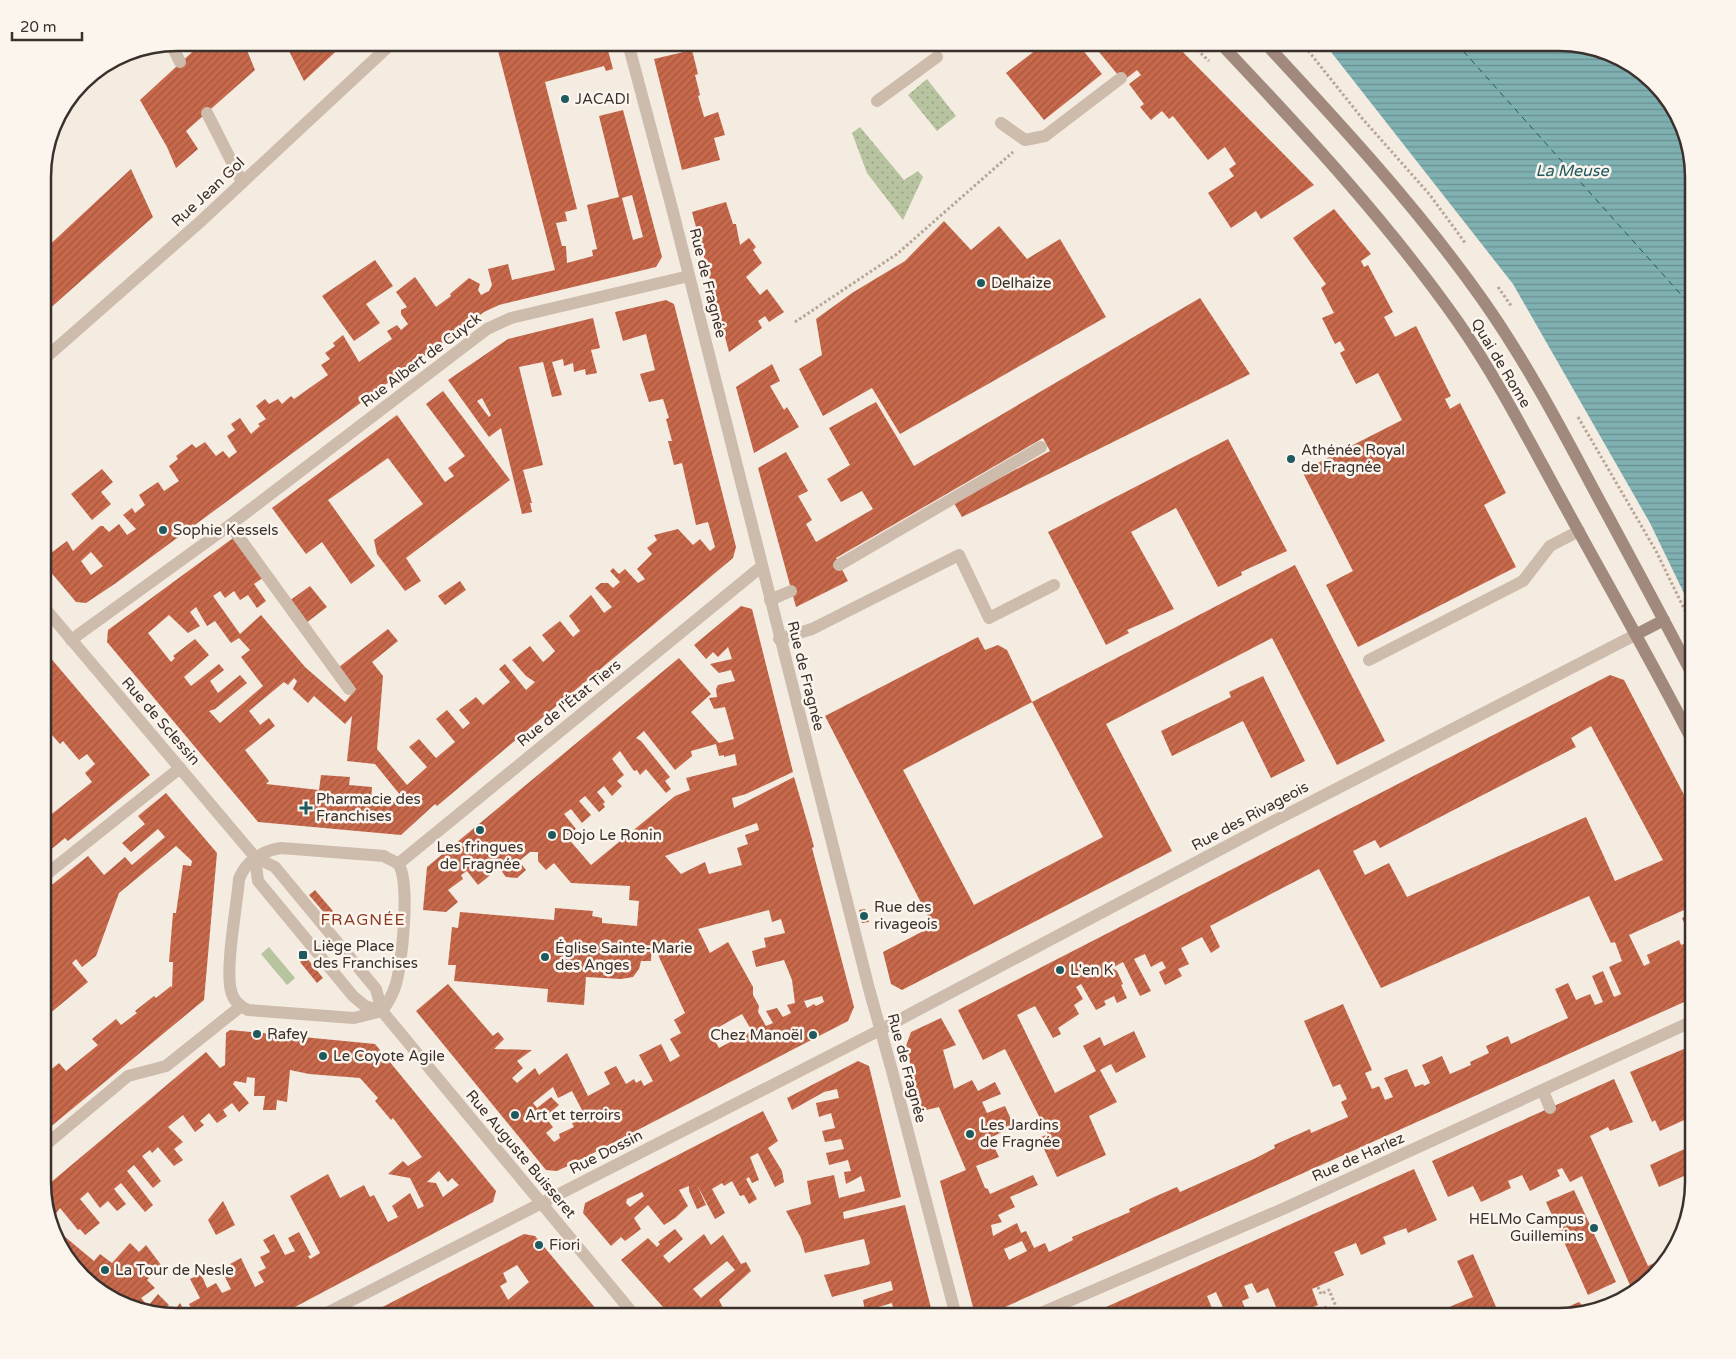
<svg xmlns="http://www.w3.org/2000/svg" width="1736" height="1359" viewBox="0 0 1736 1359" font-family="'Varela Round',sans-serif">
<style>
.grass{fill:url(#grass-dots)}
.pitch{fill:#b8c4a0}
.water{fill:url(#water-rules)}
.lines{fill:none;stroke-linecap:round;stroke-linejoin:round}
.ferry{stroke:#1f5a5e;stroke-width:1;stroke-dasharray:6 5;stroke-linecap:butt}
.building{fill:url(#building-hatch);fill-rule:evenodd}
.path{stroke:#b9a596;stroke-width:3;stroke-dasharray:2.5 2.5;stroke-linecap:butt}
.service{stroke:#cdbbac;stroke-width:12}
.pedestrian{stroke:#cdbbac;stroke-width:12}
.minor{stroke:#cdbbac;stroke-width:12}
.tertiary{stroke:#cdbbac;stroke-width:12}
.secondary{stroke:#a18a7d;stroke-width:12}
.poi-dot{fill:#1f5a5e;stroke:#fbf5ee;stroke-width:2}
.labels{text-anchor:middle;stroke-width:5;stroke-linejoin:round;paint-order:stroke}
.poi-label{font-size:15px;fill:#3b302b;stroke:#fbf5ee;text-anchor:start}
.street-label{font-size:15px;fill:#3b302b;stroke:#fbf5ee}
.water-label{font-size:16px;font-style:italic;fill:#1f5a5e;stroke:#fbf5ee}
.neighbourhood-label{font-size:16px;letter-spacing:1px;fill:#8c3b22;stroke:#fbf5ee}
.rim{fill:none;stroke:#3b302b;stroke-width:2.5}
</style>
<defs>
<pattern id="grass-dots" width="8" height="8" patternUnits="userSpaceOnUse" patternTransform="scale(1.25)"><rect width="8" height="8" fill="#b8c4a0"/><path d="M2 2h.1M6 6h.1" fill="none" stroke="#97a083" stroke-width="1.8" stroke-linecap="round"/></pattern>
<pattern id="water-rules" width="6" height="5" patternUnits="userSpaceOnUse" patternTransform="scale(1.25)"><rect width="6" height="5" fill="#7fb0b2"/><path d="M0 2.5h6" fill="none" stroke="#699091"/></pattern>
<pattern id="building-hatch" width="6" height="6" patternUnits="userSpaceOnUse" patternTransform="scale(1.25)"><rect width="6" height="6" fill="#c8694b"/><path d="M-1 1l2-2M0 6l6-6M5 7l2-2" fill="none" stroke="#a4573f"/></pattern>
</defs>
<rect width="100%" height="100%" fill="#f4ebe1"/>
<path class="grass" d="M927,79L956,116L937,131L908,95Z
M860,127L904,180L918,171L923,177L903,220L867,173L852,133Z"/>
<path class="pitch" d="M269,947L295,978L287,985L261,954Z"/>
<path class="water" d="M1324,43H1559L1603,50L1647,76L1680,118L1693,177V612L1650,523L1513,284Z"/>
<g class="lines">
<path class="ferry" d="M1456,43L1693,308"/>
</g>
<path class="building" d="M202,43H244L255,70L186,131L198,149L176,168L167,147L140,100Z
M285,43H345L304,81Z
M496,43H606L613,69L606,71L604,66L545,82L577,209L565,212L567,221L556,223L562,246H566L567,263L593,256L592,250L597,249L587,205L619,197L599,116L623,110L662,257L656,267L499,305L484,312L116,583L86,603L76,602L43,563V559L67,541L73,551L100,526H103L109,532L119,524L127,535L136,529L123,515L132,508L135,513L145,505L139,495L158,482L164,491L179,481L169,466L178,459L176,456L192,444L196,448L205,442L216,456L223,451L229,458L237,452L227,436L235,430L231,424L240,418L251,434L260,426L258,424L266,419L256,406L265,399L269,404L278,399L282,404L291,396L294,399L328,375L321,365L330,359L325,353L335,346L333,343L343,335L359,362L392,339L387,331L397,325L401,330L408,324L401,314V310L407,307L396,292L415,277L436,307L451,296L450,294L469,278L480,284L478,290L481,295L489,291L492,285L488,269L508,264L512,280L555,270ZM632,195L643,237L633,240L622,198ZM91,552L103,566L91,575L81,561Z
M1045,43H1081L1078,44L1102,74L1044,120L1006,73Z
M1109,43H1174L1314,185L1261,219L1256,211L1231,228L1208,193L1234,176L1229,169L1236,164L1225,147L1208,160L1173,116L1169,119L1162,111L1151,120L1140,107L1144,104L1129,84L1141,75L1137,70L1123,81L1099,52Z
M692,50L698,74L695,75L700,95L698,96L704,117L718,112L725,135L714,138L720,160L682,170L654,59Z
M131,169L153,217L47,311L43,302V251Z
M726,202L733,224H736L740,245L749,238L756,247L753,250L762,263L746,277L760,295L767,289L784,312L769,322L765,316L758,321L762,328L729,352L692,212Z
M1334,209L1371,254L1361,261L1364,267L1368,265L1393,312L1384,317L1395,337L1416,326L1451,396L1445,399L1450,409L1460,403L1506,493L1484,505L1516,567L1358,647L1326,585L1353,571L1302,471L1402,420L1378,373L1356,384L1340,353L1345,350L1340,341L1335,344L1322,318L1334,313L1321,288L1326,284L1293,238Z
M944,221L971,250L999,226L1027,259L1060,239L1106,317L900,434L872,388L823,416L799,369L822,355L816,319L852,293L905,261Z
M375,260L393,286L366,304L380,323L354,341L322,296Z
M1200,298L1250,374L962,517L954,503L1050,451L1043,438L836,558L848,581L796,607L758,468L786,452L808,491L798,496L812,520L806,524L816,542L873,509L862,491L841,502L827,479L850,465L829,428L876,402L914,466Z
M666,300L674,304L736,547L733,558L437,806L435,804L401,835L258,822L107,642L108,630L240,533L264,577L254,584L266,601L257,608L248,595L240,600L234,591L225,598L220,591L213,596L240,634L261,615L305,667L345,702L356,689L339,667L388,629L398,641L372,662L383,676L377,749L407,785L427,767L409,747L419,739L436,758L455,742L436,719L447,710L463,729L470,723L459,710L476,697L483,705L510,682L499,669L505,664L526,690L535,682L526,676L512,660L530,646L543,662L549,657L555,651L542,635L560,621L573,637L580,631L569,616L591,595L604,613L612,607L595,588L601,583H608L613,588L620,582L610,571L613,568L619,574L625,569L638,583L645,579L637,569L652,554L647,548L657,540L654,535L678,529L693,545L700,539L710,551L715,547L708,522L696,525L682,463L674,465L668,441H672L666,419L669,418L663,399L649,402L640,374L655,370L646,334L623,341L615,312ZM196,607L207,626L215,621L231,643L239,638L250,650L241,657L263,686L220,723L209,711L215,709L247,683L240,675L218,693L210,681L224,670L219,664L191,686L184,677L209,655L195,639L173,656L175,658L171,662L148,633L169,615L188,633L200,626L190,612ZM294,678L297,681L293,689L308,703L314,696L345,724L352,716L347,761L375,764L401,796L394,802L371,800L372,787L349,785L350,777L321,775L319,790L266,784L269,781L245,750L275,726L269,718L260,725L249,711L284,682L288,685Z
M593,318L600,348L591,350L597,373L586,375L585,369L574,372L573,363L564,366L563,359L552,362L562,395L552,397L543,362L519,367L543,465L523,470L532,503H530L532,512L522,514L501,428L489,437L448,380L508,339ZM482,398L491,415L489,417L477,401Z
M772,364L780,381L770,386L784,410L787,407L799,427L754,453L736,387Z
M443,391L510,480L406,558L421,581L405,591L377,554L374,540L423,504L388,458L328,500L375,566L351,584L322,542L306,554L272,508L397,415L445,482L454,476L448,468L465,456L426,404Z
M1228,439L1287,551L1241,572L1242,575L1218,587L1176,508L1131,532L1174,609L1127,630L1129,633L1106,645L1048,532Z
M102,469L113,482L101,492L111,504L92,520L71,494Z
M1295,565L1385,741L1337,765L1272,638L1106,724L1172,851L902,990L891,984L883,952L933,926L825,716L978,637L985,650L998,645L1007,650L1032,702L903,770L974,905L1103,837L1032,702Z
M460,581L466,590L445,605L438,596Z
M310,586L327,607L306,623L289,601Z
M741,606L752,609L793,772L746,794L732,798L734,808L794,777L808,825L814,847L812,848L854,1007L848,1021L574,1163L557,1171L546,1170L416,1011L448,984L493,1036L498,1032L504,1039L494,1049L532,1050L517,1061L523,1068L512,1078L517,1083L535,1068L539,1075L567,1053L588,1096L610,1084L604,1072L616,1066L626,1084L634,1079L636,1083L641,1080L644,1086L653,1081L639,1055L661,1044L670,1062L680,1056L670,1039L681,1033L674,1020L685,1013L652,942L651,961H641L639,969L633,977L621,979L586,977L584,1005L547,1002L548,989L454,981L456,965H448L452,927L458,928L460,912L554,920L555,908L593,911L592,916L602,918V923L637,926L639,901L629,900L630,886L571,883L554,863L546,870L538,861V852H530L519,861L526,870L517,878L506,877L499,868L478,885L467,871L461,875L463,879L448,890L458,902L446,912L423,910L427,867L679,658L711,694L691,712L719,743L734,739L725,707L714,709L709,698L717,697L716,689L718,685L735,681L731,670L719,673L710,664L732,659L728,647L718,657L713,652L706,659L694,645ZM644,731L675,770L692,756L691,751L716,744L719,756L724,755V757L735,754L737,765L686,778L690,790L675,796L591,865L566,836L576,829L564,814L571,809L582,823L591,815L579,801L585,796L599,812L605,807L603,804L605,802L597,792L604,786L612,796L622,786L617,781L624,775L612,759L620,751L634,771L637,770L640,775L646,769L666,793L671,789L665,781L670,777L641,741L636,738ZM757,823L759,830L745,835L748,844L737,848L742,865L709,874L705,862L681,874L665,856ZM769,910L772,922L781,919L785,933L764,938L766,947L752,951L756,967L784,960L792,980L795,1003L787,1005L791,1013L783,1017L777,1008L766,1011L773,1023L766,1026L758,1012L759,1006L753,995V987L728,942L710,953L698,929ZM822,996L824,1002L816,1006L814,1004L807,1008L804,1001ZM742,1014L752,1031L742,1036L739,1030L729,1035L732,1041L719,1048L710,1032ZM553,1087L558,1098L572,1091L583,1112L587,1115L572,1123L574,1127L559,1134L560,1138L554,1142L546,1133L553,1127L545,1117L559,1105L551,1097L537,1108L533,1103Z
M43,649L150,775L68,841L65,838L43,856V810L48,817L92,782L85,773L95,764L87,754L79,760L63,741L60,744L52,735L43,741V728L49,722L43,714Z
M1610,675L1624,680L1693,812V942L1682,918L1687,916L1684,910L1629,935L1644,966L1650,963L1647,955L1679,940L1681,945L1686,943L1690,955L1693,954V998L985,1316L974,1311L940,1181L966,1170L939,1107L922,1111L906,1046L911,1032L941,1018L956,1045L943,1050L954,1089L972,1080L978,1091L995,1082L1001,1094L982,1102L987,1113L1005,1106L1014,1126L990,1138L999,1157L976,1166L985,1188L988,1189L990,1194L1033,1175L1038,1185L1010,1197L1015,1207L998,1215L1002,1222L991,1225L993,1236L1017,1223L1021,1233L1026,1231L1034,1248L1045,1243L1049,1252L1073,1240L1072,1237L1130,1212L1129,1209L1154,1197L1177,1187L1180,1192L1256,1158L1275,1148L1274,1145L1310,1129L1311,1133L1348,1117L1341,1102L1347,1099L1340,1084L1333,1087L1304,1021L1343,1004L1372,1070L1365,1073L1372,1089L1379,1086L1385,1100L1393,1097L1384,1078L1407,1069L1415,1087L1423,1084L1424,1086L1430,1083L1422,1065L1442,1056L1450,1074L1471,1065L1470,1062L1489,1053L1486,1046L1508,1036L1511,1044L1568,1018L1555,989L1568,983L1576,1000L1590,994L1595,1005L1603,1002L1592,976L1603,971L1614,997L1621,994L1609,967L1622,961L1615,942L1611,943L1589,896L1381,988L1319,869L1210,926L1220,947L1211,953L1202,937L1181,948L1189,964L1178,969L1182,976L1165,985L1159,972L1166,968L1162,961L1151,967L1145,954L1134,959L1151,991L1140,996L1123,962L1112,968L1117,971L1123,984L1121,985L1127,998L1117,1003L1114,996L1104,1001L1106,1005L1096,1010L1081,984L1076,987L1083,999L1074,1005L1079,1014L1058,1028L1061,1034L1053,1038L1035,1006L1017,1015L1055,1093L1096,1071L1083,1046L1100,1037L1104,1046L1134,1031L1146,1057L1116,1073L1111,1064L1100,1070L1117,1102L1089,1116L1106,1155L1057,1177L1039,1138L1048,1134L1005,1049L983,1060L958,1010ZM1591,726L1663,860L1615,881L1586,817L1407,897L1389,863L1365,875L1353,851L1375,840L1380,848L1576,747L1571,738ZM1022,1241L1027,1251L1009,1260L1004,1249Z
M1263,676L1305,761L1271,778L1243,721L1172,756L1161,731L1231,697L1229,692Z
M166,793L217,853L204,1000L43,1133V1076L59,1063L66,1071L98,1045L92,1039L116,1019L121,1025L137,1013L135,1011L154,996L156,998L171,986L172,988L173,962H169L173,913H176L183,865L191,866L192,861L176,846L119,893L96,956L82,967L76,959L72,963L88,982L43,1019V967L50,961L43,952V892L88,856L104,875L125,857L132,865L165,837L158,829L131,852L122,843L145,824L138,816Z
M315,890L333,911L327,916L309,895Z
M865,909L869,922L862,923L859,910Z
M306,957L323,978L317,983L300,962Z
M230,1030L375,1044L496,1191L493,1202L278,1316H195L189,1304L200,1298L190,1279L201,1274L207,1288L216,1283L222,1293L231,1289L225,1277L234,1272L230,1264L241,1258L255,1287L264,1282L258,1272L266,1268L260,1257L270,1252L263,1240L274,1234L285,1255L295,1251L288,1238L299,1232L311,1255L308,1256L310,1259L320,1253L290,1196L328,1174L340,1198L364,1185L370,1197L374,1195L388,1222L398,1217L392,1206L410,1193L418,1209L424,1206L410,1178L388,1174L403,1161L408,1166L422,1157L393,1118L391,1120L375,1101L378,1098L360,1078L309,1074L290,1070L287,1102L277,1100L276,1110H263L265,1096H254L255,1078L247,1077L246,1083L235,1081L233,1084L249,1103L239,1112L232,1103L223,1110L227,1116L217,1123L209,1113L200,1121L204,1125L195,1132L183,1115L168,1127L183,1142L174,1149L183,1160L174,1166L158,1147L152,1153L150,1150L142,1156L161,1181L153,1188L134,1165L127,1171L153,1205L145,1212L121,1183L114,1189L126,1204L117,1211L108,1201L100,1208L88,1192L80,1199L100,1223L85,1235L80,1229L78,1230L60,1208L51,1220L43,1189L206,1052L220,1068L225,1065L226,1033ZM439,1171L448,1182L452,1178L459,1185L443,1197L436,1183L427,1182Z
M1693,1045V1116L1660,1131L1655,1120L1652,1122L1630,1072Z
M858,1061L869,1066L901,1197L843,1212L844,1219L905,1205L933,1316H895L892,1303L865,1311L863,1300L893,1290L891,1281L832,1297L824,1275L868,1265L870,1263L864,1239L805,1253L801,1238L786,1211L811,1204L807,1181L834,1175L839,1198L865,1191L861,1176L846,1184L844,1172L851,1171L848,1160L829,1165L826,1153L844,1149L841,1139L825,1142L822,1131L835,1128L831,1113L819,1117L816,1103L839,1098L837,1089L824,1092L792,1110L787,1098Z
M1614,1079L1633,1122L1610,1131L1608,1127L1590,1136L1648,1266L1669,1256L1660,1270L1633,1292L1582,1176L1570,1182L1562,1168L1557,1170L1560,1176L1530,1191L1522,1175L1508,1181L1511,1188L1481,1202L1473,1186L1448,1197L1432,1161Z
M763,1111L778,1141L768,1148L782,1171L784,1182L775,1187L758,1153L750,1157L759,1180L752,1183L749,1177L746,1179L757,1199L749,1204L744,1195L740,1196L732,1181L724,1186L722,1183L712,1189L725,1213L715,1219L697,1185L706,1205L697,1209L689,1191V1186L679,1190L688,1206L675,1218L664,1225L648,1205L634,1218L641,1229L625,1241L621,1237L611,1246L583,1213L585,1203ZM642,1192L644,1196L630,1207L626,1203L627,1199Z
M1693,1145V1172L1659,1187L1650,1165Z
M1414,1169L1437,1220L1408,1233L1406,1228L1383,1237L1386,1244L1361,1255L1356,1243L1334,1252L1344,1275L1312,1289L1318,1305L1293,1316H1280L1268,1288L1257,1293L1252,1283L1244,1286L1249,1298L1242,1301L1248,1316H1227L1216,1292L1207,1296L1215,1316H1086Z
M1574,1190L1616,1282L1588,1295L1546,1202Z
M223,1201L235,1225L216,1235L208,1220Z
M52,1226L94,1261L100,1254L112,1263L130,1243L139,1252L146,1245L161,1265L147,1280L155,1288L141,1298L148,1306L158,1294L169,1305L161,1313L126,1306L89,1283L56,1241Z
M675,1229L683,1239L663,1256L669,1263L704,1234L711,1245L723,1235L741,1264L746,1262L751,1271L719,1300L727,1316H671L621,1260L648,1238L657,1247L660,1244L658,1242ZM727,1261L735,1270L701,1298L693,1289Z
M524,1234L535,1236L602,1316H554L557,1314L551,1307L540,1316H500L495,1307L477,1314L478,1316H365ZM517,1265L529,1282L508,1300L500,1286L507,1282L503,1273Z
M1473,1254L1500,1316H1428L1473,1297L1457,1261Z
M1579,1302L1587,1310L1565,1315L1563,1309Z
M180,1303L186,1314L184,1316L171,1315Z
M1326,1306L1331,1316H1303Z"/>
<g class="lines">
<path class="path" d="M1190,43L1209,61
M1302,43L1361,117L1430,195L1466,244
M1498,287L1512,307
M795,322L897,254L1013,152
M1578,417L1656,551L1693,627
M1318,1287L1321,1294L1329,1290L1340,1316"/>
<path class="service" d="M877,101L937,57
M1001,123L1025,140L1045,136L1121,78
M230,525L349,689
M839,565L1041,447
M770,600L791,591
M779,639L812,629L959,555L989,618L1054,585
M1369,660L1523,581L1550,546L1579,531
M43,877L180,768
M1543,1091L1550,1108"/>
<path class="pedestrian" d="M171,44L180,62
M207,113L242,182"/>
<path class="minor" d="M628,43L672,208L869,989L891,1067L956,1316
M43,360L200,222L392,43
M71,640L230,525L487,329L511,318L689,276
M281,848L384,856C388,859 395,861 398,864C411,878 402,968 395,987C392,996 387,1004 382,1011L354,1018L248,1010C239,1006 233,1000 231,991C225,967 237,906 239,879C246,861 262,851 281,848Z
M398,864L761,567
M43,1147L128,1076L166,1066L240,1007
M321,1316L880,1030L1274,821L1637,634
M1034,1316L1285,1208L1693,1021"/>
<path class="tertiary" d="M43,606L255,857L275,867L376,989L382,1011L635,1316
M255,857L258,881L353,996L365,1006L382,1011"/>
<path class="secondary" d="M1220,43C1304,132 1387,221 1458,322C1497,378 1528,439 1561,499C1605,580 1651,660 1693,742
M1265,43C1341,125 1417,207 1482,299C1525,360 1560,426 1595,492C1628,553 1661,614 1693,676
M1637,634L1664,620"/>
</g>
<g class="poi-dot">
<circle cx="565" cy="99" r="5"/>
<circle cx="981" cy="283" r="5"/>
<circle cx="1291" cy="459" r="5"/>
<circle cx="163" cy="530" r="5"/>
<path d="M303.5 800.5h5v5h5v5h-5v5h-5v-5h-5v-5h5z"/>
<circle cx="480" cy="830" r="5"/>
<circle cx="552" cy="835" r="5"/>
<circle cx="864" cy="916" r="5"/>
<rect x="298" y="950" width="10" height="10" rx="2.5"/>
<circle cx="545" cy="957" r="5"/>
<circle cx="1060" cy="970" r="5"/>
<circle cx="257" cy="1034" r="5"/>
<circle cx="813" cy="1035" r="5"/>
<circle cx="323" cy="1056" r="5"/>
<circle cx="515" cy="1115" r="5"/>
<circle cx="970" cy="1134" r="5"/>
<circle cx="1594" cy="1228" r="5"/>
<circle cx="539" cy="1245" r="5"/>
<circle cx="105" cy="1270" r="5"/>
</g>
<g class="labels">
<g class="poi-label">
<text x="575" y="104">JACADI</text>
<text x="991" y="288">Delhaize</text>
<text x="1301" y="455">Athénée Royal<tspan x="1301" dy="17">de Fragnée</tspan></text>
<text x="173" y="535">Sophie Kessels</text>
<text x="316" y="804">Pharmacie des<tspan x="316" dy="17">Franchises</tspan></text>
<text x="562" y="840">Dojo Le Ronin</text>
<text x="480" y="852" text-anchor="middle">Les fringues<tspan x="480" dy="17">de Fragnée</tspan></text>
<text x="874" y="912">Rue des<tspan x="874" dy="17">rivageois</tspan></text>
<text x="313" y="951">Liège Place<tspan x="313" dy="17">des Franchises</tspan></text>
<text x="555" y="953">Église Sainte-Marie<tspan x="555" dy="17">des Anges</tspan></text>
<text x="1070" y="975">L'en K</text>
<text x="267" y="1039">Rafey</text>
<text x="803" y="1040" text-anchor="end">Chez Manoël</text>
<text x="333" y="1061">Le Coyote Agile</text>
<text x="525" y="1120">Art et terroirs</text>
<text x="980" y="1130">Les Jardins<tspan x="980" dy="17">de Fragnée</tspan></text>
<text x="1584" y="1224" text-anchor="end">HELMo Campus<tspan x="1584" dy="17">Guillemins</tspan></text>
<text x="549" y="1250">Fiori</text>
<text x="115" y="1275">La Tour de Nesle</text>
</g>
<g class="street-label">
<text transform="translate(208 192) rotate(-43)" y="5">Rue Jean Gol</text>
<text transform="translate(708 283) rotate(76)" y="5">Rue de Fragnée</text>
<text transform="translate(421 360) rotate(-37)" y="5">Rue Albert de Cuyck</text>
<text transform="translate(1501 363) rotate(59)" y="5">Quai de Rome</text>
<text transform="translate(806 676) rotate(76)" y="5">Rue de Fragnée</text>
<text transform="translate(569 703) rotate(-39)" y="5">Rue de l'État Tiers</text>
<text transform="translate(161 721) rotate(49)" y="5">Rue de Sclessin</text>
<text transform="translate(1250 816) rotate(-28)" y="5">Rue des Rivageois</text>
<text transform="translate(907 1068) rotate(75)" y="5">Rue de Fragnée</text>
<text transform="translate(606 1152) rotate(-27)" y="5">Rue Dossin</text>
<text transform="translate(521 1154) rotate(50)" y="5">Rue Auguste Buisseret</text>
<text transform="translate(1358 1157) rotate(-24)" y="5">Rue de Harlez</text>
</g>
<g class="water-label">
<text x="1572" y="176">La Meuse</text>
</g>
<g class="neighbourhood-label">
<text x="363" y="925">FRAGNÉE</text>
</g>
</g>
<path d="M0 0H1736V1359H0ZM177 51H1559A126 126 0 0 1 1685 177V1182A126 126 0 0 1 1559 1308H177A126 126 0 0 1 51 1182V177A126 126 0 0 1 177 51Z" fill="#fbf5ee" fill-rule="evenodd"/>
<path class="rim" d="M177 51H1559A126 126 0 0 1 1685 177V1182A126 126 0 0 1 1559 1308H177A126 126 0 0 1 51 1182V177A126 126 0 0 1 177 51Z"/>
<path d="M12 32v8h70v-8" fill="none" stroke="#3b302b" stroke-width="2.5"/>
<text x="20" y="32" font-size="15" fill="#3b302b" stroke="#fbf5ee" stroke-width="4" paint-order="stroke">20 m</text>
</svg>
